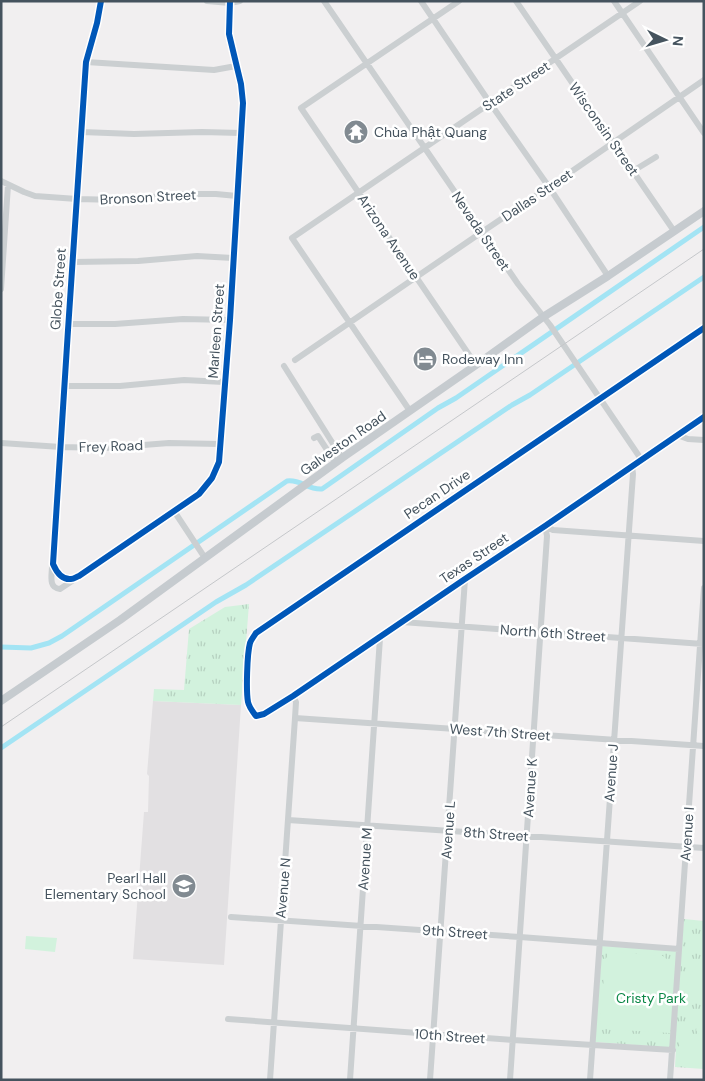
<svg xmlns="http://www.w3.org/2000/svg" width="705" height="1081" viewBox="0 0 705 1081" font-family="'DM Sans',sans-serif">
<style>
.education{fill:#e2e0e2}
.grass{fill:url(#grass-tufts)}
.pitch{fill:#d2f2dd}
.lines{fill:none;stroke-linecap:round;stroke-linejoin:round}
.canal{stroke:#a3e4f4;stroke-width:5}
.minor{stroke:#cbcfd1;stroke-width:6}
.major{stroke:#c6cbcf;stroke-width:8}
.rail{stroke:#c5c7ca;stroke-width:1}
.cycleway-casing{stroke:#fff;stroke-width:9}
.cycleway{stroke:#0057b8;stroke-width:6}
.labels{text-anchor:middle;stroke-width:5;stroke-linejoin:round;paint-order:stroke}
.street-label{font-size:14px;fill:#45535e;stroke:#fff}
.poi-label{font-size:14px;fill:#45535e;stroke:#fff;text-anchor:start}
.park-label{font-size:14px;fill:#0d8848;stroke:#fff}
</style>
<defs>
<pattern id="grass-tufts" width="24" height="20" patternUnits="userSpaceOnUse" patternTransform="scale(1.25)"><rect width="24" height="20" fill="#d2f2dd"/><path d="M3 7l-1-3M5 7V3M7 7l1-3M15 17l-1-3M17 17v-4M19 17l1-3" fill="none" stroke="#b6d1c0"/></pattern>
</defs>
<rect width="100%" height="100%" fill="#f1eff0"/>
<path class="education" d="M153,701L241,705L224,965L133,959L144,812H148L149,776L147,774Z"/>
<path class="grass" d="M249,604L241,705L153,701L154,689L184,690L189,629L225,607Z
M684,919L704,921V1069L675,1067L676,1048L595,1042L602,946L681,951Z"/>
<path class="pitch" d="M26,936L57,938L55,952L25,949Z
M610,952L663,956L675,967L670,1033L604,1029L600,1025L601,1005H602L605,960Z
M704,959V1001L693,1000L684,993C688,979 692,968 704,959Z
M704,1020V1043L696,1030L700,1021Z
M680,1034C702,1036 704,1045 704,1064L683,1063L679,1060Z"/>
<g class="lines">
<path class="canal" d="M1,647L31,648L49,643L62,636L287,481C301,479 307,490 322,489L438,408L456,398L704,227
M1,748L216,602L246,585L512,405L530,395L704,277"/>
<path class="minor" d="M101,1L97,23L86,62L68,330L53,564C56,571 62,580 71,579C74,579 76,577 79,576L199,494L212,478L219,462L230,320L243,103L241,84L229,34L230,1
M207,1L230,3L240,1
M324,1L518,284L550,325L641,459
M421,1L490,103L549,187L608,276
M459,1L301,108L476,365
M516,1L674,231
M614,1L704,133
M86,62L214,70L236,66
M82,132L134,134L202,132L241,133
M633,171L656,157
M1,181L24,192L35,196L77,199L119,200L186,194H216L237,196
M73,262L138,261L197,256L233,258
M1,289L8,185
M68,324H115L183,319L230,320
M704,328L256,633C254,636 251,640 250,643C247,654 246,691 248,702C249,707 253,712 256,716L264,714L293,696L465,579L545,526L704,417
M295,360L482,232L549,187L704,80
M284,366L342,458
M64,386H120L184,380L224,382
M410,411L292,238L640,1
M677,435L688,439L704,440
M314,438L318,436L335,462
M1,443L61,447L105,448L169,443L220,444
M174,511L205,558
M545,526L553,530L704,541
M52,566C52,575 48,588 60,589L75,579
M402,622L703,644
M295,718L704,746
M288,820L704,848
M231,917L520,937L679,949
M228,1019L513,1040L673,1050
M270,1080L295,718L296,702L293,696
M350,1080L380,638
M430,1080L465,579
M510,1080L547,536L545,526
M590,1080L633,474L632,466
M670,1080L704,588"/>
<path class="major" d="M1,701L120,620L342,458L476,365L543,317L608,276L704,211"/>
<path class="rail" d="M1,727L704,249"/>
<defs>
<path id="cycleway" d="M101,1L97,23L86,62L68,330L53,564C56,571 62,580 71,579C74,579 76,577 79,576L199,494L212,478L219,462L230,320L243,103L241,84L229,34L230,1
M704,328L256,633C254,636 251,640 250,643C247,654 246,691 248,702C249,707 253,712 256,716L264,714L293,696L465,579L545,526L704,417"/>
</defs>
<use href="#cycleway" class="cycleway-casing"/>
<use href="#cycleway" class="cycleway"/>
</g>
<defs>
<symbol id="temple-disc" viewBox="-11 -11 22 22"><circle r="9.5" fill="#818a91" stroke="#fff"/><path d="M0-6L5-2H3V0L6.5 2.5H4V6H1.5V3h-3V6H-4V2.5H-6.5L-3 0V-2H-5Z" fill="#fff"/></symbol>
<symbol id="hotel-disc" viewBox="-11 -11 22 22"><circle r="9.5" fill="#818a91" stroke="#fff"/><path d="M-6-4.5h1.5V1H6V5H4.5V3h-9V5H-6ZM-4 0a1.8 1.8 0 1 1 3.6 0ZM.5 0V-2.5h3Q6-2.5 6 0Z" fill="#fff"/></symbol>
<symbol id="school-disc" viewBox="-11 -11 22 22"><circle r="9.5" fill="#818a91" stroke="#fff"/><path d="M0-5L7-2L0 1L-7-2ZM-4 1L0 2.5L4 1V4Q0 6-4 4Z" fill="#fff"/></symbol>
</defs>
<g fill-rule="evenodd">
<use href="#temple-disc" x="342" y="118" width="28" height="28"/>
<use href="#hotel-disc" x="411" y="345" width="28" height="28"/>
<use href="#school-disc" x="170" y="872" width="28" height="28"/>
</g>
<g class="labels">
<g class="street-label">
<text transform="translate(516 86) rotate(-34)" y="5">State Street</text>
<text transform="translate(604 129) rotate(55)" y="5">Wisconsin Street</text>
<text transform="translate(537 195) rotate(-34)" y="5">Dallas Street</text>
<text transform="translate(148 197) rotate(-3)" y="5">Bronson Street</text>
<text transform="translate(481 231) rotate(56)" y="5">Nevada Street</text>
<text transform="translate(389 237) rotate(56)" y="5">Arizona Avenue</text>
<text transform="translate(58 289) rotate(-86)" y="5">Globe Street</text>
<text transform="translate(216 331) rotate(-86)" y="5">Marleen Street</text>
<text transform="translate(343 443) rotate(-35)" y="5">Galveston Road</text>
<text transform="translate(111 446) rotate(-2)" y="5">Frey Road</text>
<text transform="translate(437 494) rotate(-34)" y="5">Pecan Drive</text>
<text transform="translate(474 558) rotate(-34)" y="5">Texas Street</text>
<text transform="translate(553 633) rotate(4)" y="5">North 6th Street</text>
<text transform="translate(500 732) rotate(4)" y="5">West 7th Street</text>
<text transform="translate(611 773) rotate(-86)" y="5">Avenue J</text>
<text transform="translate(530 788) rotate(-86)" y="5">Avenue K</text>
<text transform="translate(448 830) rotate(-86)" y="5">Avenue L</text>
<text transform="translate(496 834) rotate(4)" y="5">8th Street</text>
<text transform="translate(687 834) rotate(-86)" y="5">Avenue I</text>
<text transform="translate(365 859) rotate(-86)" y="5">Avenue M</text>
<text transform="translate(283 888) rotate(-85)" y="5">Avenue N</text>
<text transform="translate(455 932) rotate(4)" y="5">9th Street</text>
<text transform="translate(450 1036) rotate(4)" y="5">10th Street</text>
</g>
<g class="poi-label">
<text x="374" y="137">Chùa Phật Quang</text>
<text x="442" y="364">Rodeway Inn</text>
<text x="166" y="883" text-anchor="end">Pearl Hall<tspan x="166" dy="16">Elementary School</tspan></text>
</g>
<g class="park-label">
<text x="651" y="1003">Cristy Park</text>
</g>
</g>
<rect width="705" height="1081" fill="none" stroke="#45535e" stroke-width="5"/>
<g transform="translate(665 40) rotate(95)" stroke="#ffffff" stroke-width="4" paint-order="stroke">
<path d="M0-4L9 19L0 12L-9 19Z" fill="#45535e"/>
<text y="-8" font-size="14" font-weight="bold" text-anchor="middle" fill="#45535e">N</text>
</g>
</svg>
